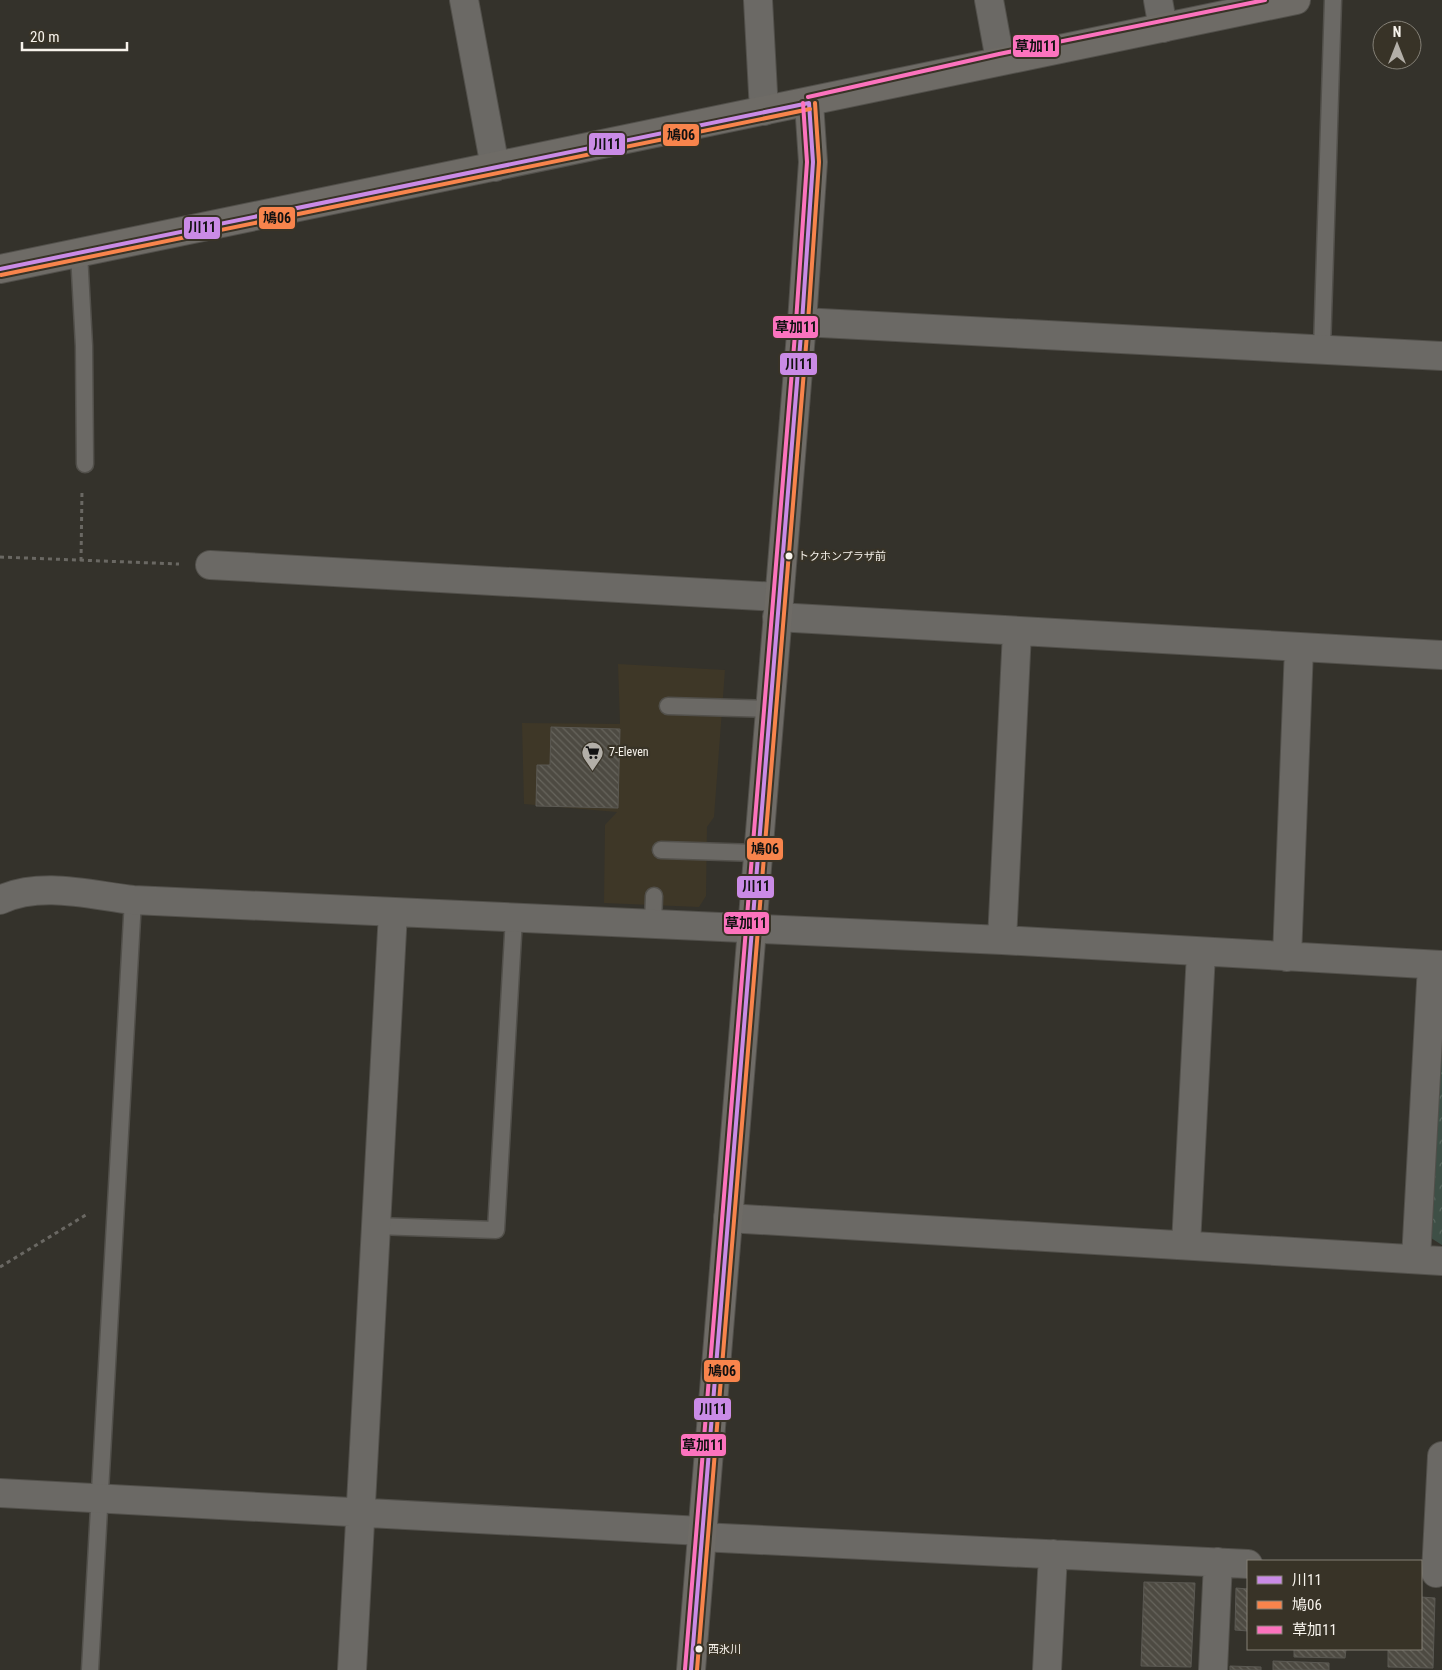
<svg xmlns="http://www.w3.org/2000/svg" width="1442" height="1670" viewBox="0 0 1442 1670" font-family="'Roboto Condensed','Noto Sans JP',sans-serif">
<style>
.built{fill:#3e3727}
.park{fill:url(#park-crowns)}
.building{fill:url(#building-back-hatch);stroke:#5b5953}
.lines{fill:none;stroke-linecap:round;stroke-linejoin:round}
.lane-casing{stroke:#52504b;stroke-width:19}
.street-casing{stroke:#52504b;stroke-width:30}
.secondary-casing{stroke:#52504b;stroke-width:30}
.path{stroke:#6a6863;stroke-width:3;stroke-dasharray:4 4;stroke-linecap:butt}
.lane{stroke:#6b6965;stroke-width:16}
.street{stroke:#6b6965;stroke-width:28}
.secondary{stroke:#6e6b66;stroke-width:28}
.bus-1-casing{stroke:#383327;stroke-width:8}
.bus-2-casing{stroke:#383327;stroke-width:8}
.bus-3-casing{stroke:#383327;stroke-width:8}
.bus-1{stroke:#ca8be6;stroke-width:4}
.bus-2{stroke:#f8844c;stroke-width:4}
.bus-3{stroke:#fc73be;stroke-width:4}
.bus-dot{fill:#f7f3ec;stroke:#383327;stroke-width:2}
.labels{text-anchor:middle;stroke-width:4.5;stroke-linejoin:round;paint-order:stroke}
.bus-label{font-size:11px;fill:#f7f3ec;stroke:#383327;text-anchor:start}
.poi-label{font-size:12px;fill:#f7f3ec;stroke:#383327;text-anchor:start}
.line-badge{stroke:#383327;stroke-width:2}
.pale-badge-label{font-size:14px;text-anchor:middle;font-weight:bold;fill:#111}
</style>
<defs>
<pattern id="park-crowns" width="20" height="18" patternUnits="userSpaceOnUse" patternTransform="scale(1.25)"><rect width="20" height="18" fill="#3e4f46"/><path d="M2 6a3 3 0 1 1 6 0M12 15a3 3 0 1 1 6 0" fill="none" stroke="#5b6961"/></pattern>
<pattern id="building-back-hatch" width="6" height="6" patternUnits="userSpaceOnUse" patternTransform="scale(1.25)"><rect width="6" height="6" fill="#4d4a42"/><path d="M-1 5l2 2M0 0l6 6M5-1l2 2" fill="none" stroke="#67655d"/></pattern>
</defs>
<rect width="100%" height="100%" fill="#34322b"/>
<path class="built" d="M618,664L725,670L714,817L707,827L706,896L699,907L604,903L605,825L617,812L524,804L522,723L620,724Z"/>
<path class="park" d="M1442,1024V1245L1431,1238Z"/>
<path class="building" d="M551,727L620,729L618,808L536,806L537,765H550Z
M1144,1582L1195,1583L1191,1667L1141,1666Z
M1236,1588L1248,1589V1631L1235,1630Z
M1421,1597L1435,1598L1433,1668L1388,1667V1649H1421Z
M1294,1649H1346L1345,1658L1294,1657Z
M1273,1661L1329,1663V1670H1273Z
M1230,1666L1261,1667V1670H1230Z"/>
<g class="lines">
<defs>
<path id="lane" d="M79,253L84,346L85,464
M1322,349L1333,0
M668,706L769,709
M661,850L758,853
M653,924L654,896
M375,1226L496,1230L514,918
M90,1670L133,900"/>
<path id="street" d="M464,0L495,167
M758,0L764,111
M989,0L1000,60
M1158,0L1163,28
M802,322L1442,356
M210,565L778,597
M777,617L1442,655
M0,900C41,881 90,895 133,900L1002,940L1442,965
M1002,940L1017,632
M1287,957L1299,648
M728,1218L1442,1261
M1186,1245L1201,953
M1416,1259L1432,965
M0,1493L701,1531
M701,1537L1248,1564
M1436,1573L1442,1456
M352,1670L393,912
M1047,1670L1053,1554
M1213,1670L1218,1562"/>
<path id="secondary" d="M0,269L1296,0
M691,1670L802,322L813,162L809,103"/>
</defs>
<use href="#lane" class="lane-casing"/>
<use href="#street" class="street-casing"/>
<use href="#secondary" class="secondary-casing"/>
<path class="path" d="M0,557L179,564
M81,561L82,490
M0,1267L89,1213"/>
<use href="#lane" class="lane"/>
<use href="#street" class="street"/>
<use href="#secondary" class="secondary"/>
<defs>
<path id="bus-1" d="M0,269L809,103
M691,1670L802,322L813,162L809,103"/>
<path id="bus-2" d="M1,275L810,109
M697,1670L808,322L819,162L815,103"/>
<path id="bus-3" d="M808,97L999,54L1265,0
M685,1669L796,322L807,162L803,103"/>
</defs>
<use href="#bus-1" class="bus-1-casing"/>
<use href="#bus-2" class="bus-2-casing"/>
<use href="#bus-3" class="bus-3-casing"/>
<use href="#bus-1" class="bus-1"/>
<use href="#bus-2" class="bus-2"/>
<use href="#bus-3" class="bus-3"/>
</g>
<defs>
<symbol id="supermarket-pin" viewBox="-11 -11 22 30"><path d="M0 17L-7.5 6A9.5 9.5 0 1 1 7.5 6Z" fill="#b3afa8" stroke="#383327"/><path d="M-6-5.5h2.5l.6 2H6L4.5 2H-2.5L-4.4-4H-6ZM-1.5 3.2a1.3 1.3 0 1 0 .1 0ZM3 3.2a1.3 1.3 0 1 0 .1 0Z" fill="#111"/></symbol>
</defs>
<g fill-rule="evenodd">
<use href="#supermarket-pin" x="580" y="740" width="25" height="34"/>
</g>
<g class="bus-dot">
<circle cx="789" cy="556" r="4.5"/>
<circle cx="699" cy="1649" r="4.5"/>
</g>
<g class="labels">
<g class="bus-label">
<text x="798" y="560">トクホンプラザ前</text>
<text x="708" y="1653">西氷川</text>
</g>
<g class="poi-label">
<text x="609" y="756">7-Eleven</text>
</g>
</g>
<g class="line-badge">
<rect x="1012" y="34" width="48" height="24" rx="5" fill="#fc73be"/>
<rect x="662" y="123" width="38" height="24" rx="5" fill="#f8844c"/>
<rect x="588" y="132" width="38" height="24" rx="5" fill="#ca8be6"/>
<rect x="258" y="206" width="38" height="24" rx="5" fill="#f8844c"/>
<rect x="183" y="216" width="38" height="24" rx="5" fill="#ca8be6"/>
<rect x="772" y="315" width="47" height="24" rx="5" fill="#fc73be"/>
<rect x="779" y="352" width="39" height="24" rx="5" fill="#ca8be6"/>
<rect x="746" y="837" width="38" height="24" rx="5" fill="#f8844c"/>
<rect x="736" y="875" width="39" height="24" rx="5" fill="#ca8be6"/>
<rect x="723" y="911" width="47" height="24" rx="5" fill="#fc73be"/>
<rect x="703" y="1359" width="38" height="24" rx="5" fill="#f8844c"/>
<rect x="693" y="1397" width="39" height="24" rx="5" fill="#ca8be6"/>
<rect x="680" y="1433" width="47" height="24" rx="5" fill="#fc73be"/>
</g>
<g class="pale-badge-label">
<text x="1036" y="51">草加11</text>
<text x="681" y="140">鳩06</text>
<text x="607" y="149">川11</text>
<text x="277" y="223">鳩06</text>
<text x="202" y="232">川11</text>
<text x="796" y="332">草加11</text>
<text x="799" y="369">川11</text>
<text x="765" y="854">鳩06</text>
<text x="756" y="891">川11</text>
<text x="746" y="928">草加11</text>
<text x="722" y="1376">鳩06</text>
<text x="713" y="1414">川11</text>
<text x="703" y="1450">草加11</text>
</g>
<rect x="1247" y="1560" width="175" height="90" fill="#383327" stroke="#848076"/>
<rect x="1257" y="1576" width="25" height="8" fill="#ca8be6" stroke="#848076"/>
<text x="1292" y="1585" font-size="15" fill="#f7f3ec">川11</text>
<rect x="1257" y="1601" width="25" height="8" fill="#f8844c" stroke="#848076"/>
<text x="1292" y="1610" font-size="15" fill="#f7f3ec">鳩06</text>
<rect x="1257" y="1626" width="25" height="8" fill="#fc73be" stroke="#848076"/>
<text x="1292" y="1635" font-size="15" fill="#f7f3ec">草加11</text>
<g transform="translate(1397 45)"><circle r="24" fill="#383327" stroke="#848076"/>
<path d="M0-4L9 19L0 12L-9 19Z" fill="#b3afa8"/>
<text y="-8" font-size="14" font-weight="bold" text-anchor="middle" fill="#f7f3ec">N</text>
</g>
<path d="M22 42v8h105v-8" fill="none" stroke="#f7f3ec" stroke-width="2.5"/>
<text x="30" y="42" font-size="15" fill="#f7f3ec" stroke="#383327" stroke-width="4" paint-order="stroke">20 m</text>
</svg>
